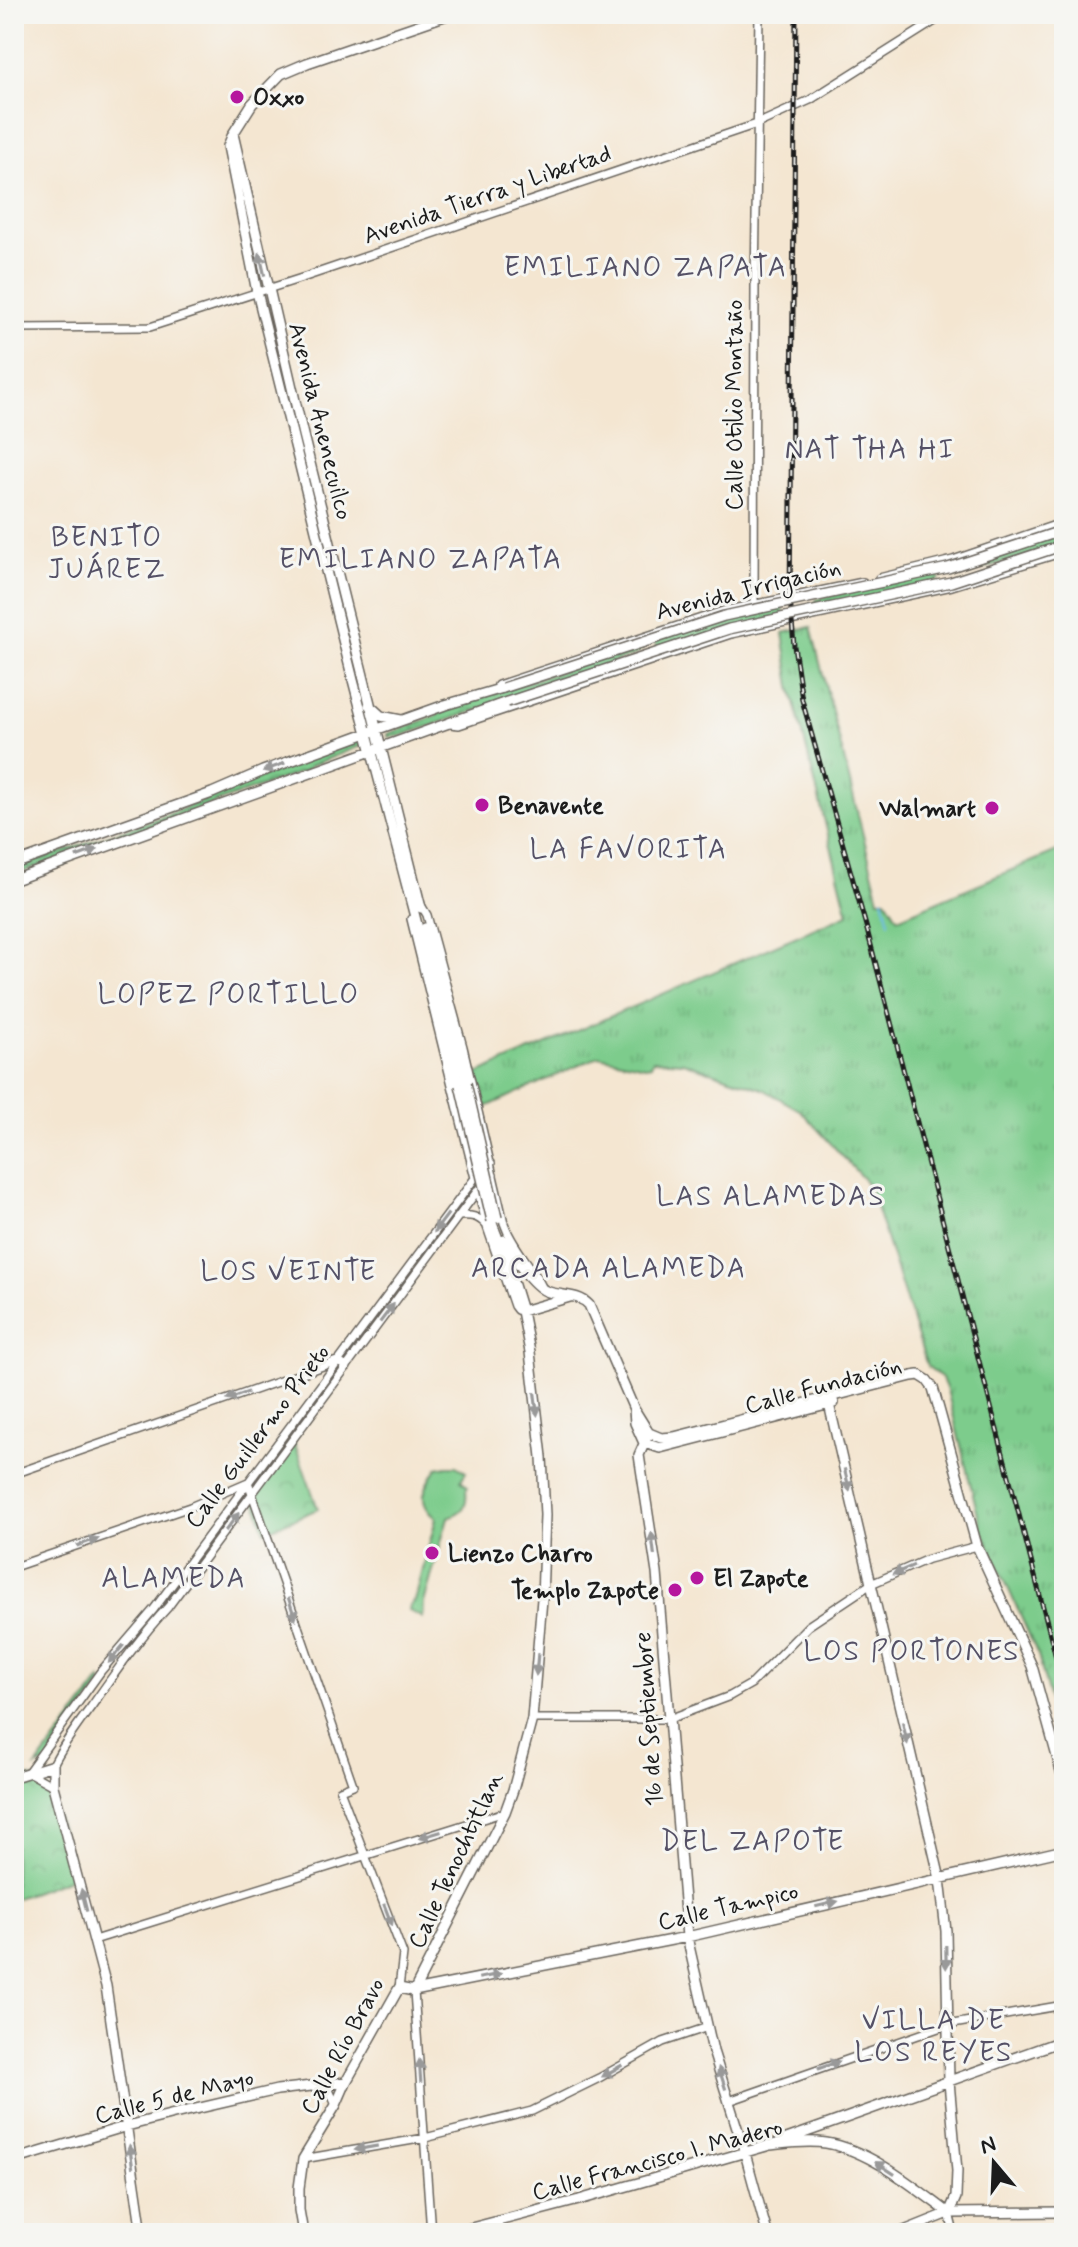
<svg xmlns="http://www.w3.org/2000/svg" width="1078" height="2247" viewBox="0 0 1078 2247" font-family="Mynerve,sans-serif">
<style>
.grass{fill:url(#grass-tufts);stroke:#4c7454;stroke-width:2}
.park{fill:url(#park-crowns);stroke:#4c7454;stroke-width:2}
.pitch{fill:#7dcc8c;stroke:#4c7454;stroke-width:2}
.lines{fill:none;stroke-linecap:round;stroke-linejoin:round}
.stream{stroke:#6fbbe8;stroke-width:2}
.minor-casing{stroke:#68635b;stroke-width:10}
.major-casing{stroke:#68635b;stroke-width:12}
.minor{stroke:#fff;stroke-width:7}
.major{stroke:#fff;stroke-width:9}
.rail-casing{stroke:#1c1c1c;stroke-width:5}
.rail{stroke:#f6f6f2;stroke-width:2;stroke-dasharray:6;stroke-linecap:butt}
.minor-bridge-casing{stroke:#68635b;stroke-width:10;stroke-linecap:butt}
.major-bridge-casing{stroke:#68635b;stroke-width:12;stroke-linecap:butt}
.minor-bridge{stroke:#fff;stroke-width:7}
.major-bridge{stroke:#fff;stroke-width:9}
.oneway{fill:#999}
.poi-dot{fill:#b5179e;stroke:#f6f6f2;stroke-width:3}
.labels{text-anchor:middle;stroke-width:6;stroke-linejoin:round;paint-order:stroke}
.poi-label{font-size:24px;font-weight:bold;fill:#1c1c1c;stroke:#f6f6f2;text-anchor:start}
.street-label{font-size:24px;fill:#1c1c1c;stroke:#f6f6f2}
.quarter-label{font-size:28px;letter-spacing:2px;fill:#555166;stroke:#f6f6f2}
</style>
<defs>
<pattern id="grass-tufts" width="24" height="20" patternUnits="userSpaceOnUse" patternTransform="scale(2)"><rect width="24" height="20" fill="#7dcc8c"/><path d="M3 7l-1-3M5 7V3M7 7l1-3M15 17l-1-3M17 17v-4M19 17l1-3" fill="none" stroke="#6baf78"/></pattern>
<pattern id="park-crowns" width="20" height="18" patternUnits="userSpaceOnUse" patternTransform="scale(2)"><rect width="20" height="18" fill="#7dcc8c"/><path d="M2 6a3 3 0 1 1 6 0M12 15a3 3 0 1 1 6 0" fill="none" stroke="#6baf78"/></pattern>
</defs>
<rect width="100%" height="100%" fill="#f6f6f2"/>
<filter id="ink" filterUnits="userSpaceOnUse"><feTurbulence type="fractalNoise" baseFrequency=".0125" numOctaves="2"/><feDisplacementMap in="SourceGraphic" scale="16" xChannelSelector="R" yChannelSelector="G"/><feConvolveMatrix kernelMatrix="1 2 1 2 8 2 1 2 1" color-interpolation-filters="sRGB"/></filter>
<filter id="wash" filterUnits="userSpaceOnUse"><feTurbulence type="fractalNoise" baseFrequency=".006" numOctaves="4" result="noise"/><feDisplacementMap in="SourceGraphic" scale="32" xChannelSelector="R" yChannelSelector="G"/><feGaussianBlur stdDeviation="1.8" result="paint"/><feColorMatrix in="noise" values="0 0 0 0 0 0 0 0 0 0 0 0 0 0 0 0 0 1.4 0 .05"/><feComposite in="paint" operator="in"/></filter>
<g filter="url(#wash)">
<rect width="100%" height="100%" fill="#f4e6d1"/>
<path class="grass" d="M811,627L879,899H886L898,918L1064,848V1572L1062,1575L1064,1584V1753L1038,1655L981,1527L947,1390L941,1377L927,1366L869,1185L801,1111L763,1089L683,1062L653,1060L651,1065L645,1066L599,1056L486,1107L477,1074L848,914L791,687L783,633Z"/>
<path class="park" d="M1064,532V544L961,575L960,571L964,568Z
M937,573L940,578L938,581L819,609L815,604L817,599Z
M783,607L784,615L658,650L654,639L711,621Z
M641,646L642,649L637,654L597,668L585,674L400,736L388,737V734L436,716L453,706Z
M364,738L365,743L363,745L310,766L307,770L14,875V869L175,812L288,766Z
M293,1439L318,1509L265,1531L253,1495Z
M101,1680L102,1684L52,1753L51,1761L36,1767Z
M30,1777L41,1781L48,1790L74,1871L70,1878L66,1880L14,1899V1783Z"/>
<path class="pitch" d="M447,1466H456L466,1472L461,1480L468,1487L466,1490C468,1507 463,1512 448,1517L424,1603L423,1618L409,1611L410,1606L415,1601L436,1518C415,1501 425,1487 437,1468Z"/>
<g class="lines">
<path class="stream" d="M883,898L889,922"/>
</g>
</g>
<g filter="url(#ink)">
<g class="lines">
<defs>
<path id="minor" d="M14,328L150,327L305,277L757,124L810,100L946,14
M879,578L953,560L1064,522
M754,605L755,285L759,14
M498,685L723,611L863,582
M450,724L459,725L731,634L952,586L1064,552
M421,905L427,915L463,1047L504,1223C512,1247 531,1264 542,1287
M411,919L475,1178
M425,927L466,1083
M478,1190L487,1227L514,1306L517,1310L522,1311
M460,1216C471,1215 478,1216 486,1225
M14,1474L337,1361L347,1367
M14,1567L190,1507L248,1482L353,1785L340,1790L403,1954L399,1988
M532,1719H669L730,1696L751,1684L808,1626L871,1584L928,1559L977,1546
M53,1765C63,1744 77,1726 91,1707C115,1673 139,1638 168,1607L478,1190L493,1175
M53,1786L28,1772L101,1671L154,1609L475,1178L491,1163
M94,1940L505,1812
M414,1991L431,2233
M325,2085L329,2090L336,2105
M729,2101L947,2025L1064,2005
M303,2159L425,2138L532,2111L599,2078L663,2042L708,2027
M949,2213L954,2233"/>
<path id="major" d="M450,14L307,63L281,74L252,104L233,134L228,146L257,292L353,680L459,1085
M233,134L303,435L421,908
M369,705L381,716L401,720
M14,864L212,793L263,771L375,730L445,705L503,688
M14,880L507,702
M504,1240C511,1255 532,1285 546,1291C561,1297 578,1293 589,1305L634,1409L647,1430L649,1433L661,1438L674,1437L912,1376L919,1375L927,1380
M522,1311L570,1297
M927,1380L933,1388L939,1409L977,1546L1032,1666L1064,1782
M829,1404L940,1879L946,1931L949,2082L957,2171L956,2197L949,2213
M634,1409L635,1423L644,1443L660,1448L834,1403
M649,1433L639,1455L657,1573L687,1937L713,2051L745,2153L767,2233
M14,1777L53,1765V1786L106,1986L142,2233
M414,1991L505,1812L513,1790L532,1719L542,1599L545,1515L542,1457L530,1352L522,1311L506,1259L491,1221
M784,2140L1064,2040
M14,2160L127,2126L174,2114L277,2090L346,2082
M303,2233L299,2210V2188L303,2159L336,2105L346,2082L399,1988L414,1991L687,1937L1064,1850
M452,2233L579,2200L770,2145C788,2143 808,2140 826,2143C870,2150 914,2187 949,2213
M899,2233L949,2213L1064,2212"/>
</defs>
<use href="#minor" class="minor-casing"/>
<use href="#major" class="major-casing"/>
<use href="#minor" class="minor"/>
<use href="#major" class="major"/>
<defs>
<path id="rail" d="M796,14L790,597L794,646L802,700L866,926L1064,1688"/>
</defs>
<use href="#rail" class="rail-casing"/>
<use href="#rail" class="rail"/>
<defs>
<path id="minor-bridge" d="M459,1085L491,1221"/>
<path id="major-bridge" d="M503,688L724,616L948,568L1064,530
M507,702L729,629L951,582L1064,545
M466,1083L497,1218"/>
</defs>
<use href="#minor-bridge" class="minor-bridge-casing"/>
<use href="#major-bridge" class="major-bridge-casing"/>
<use href="#minor-bridge" class="minor-bridge"/>
<use href="#major-bridge" class="major-bridge"/>
</g>
<defs><path id="oneway-solid" d="M-6-.8H1V-3.2L6.5 0L1 3.2V.8H-6Z" transform="scale(2)"/></defs>
<g class="oneway">
<use href="#oneway-solid" transform="translate(262 264) rotate(-103)"/>
<use href="#oneway-solid" transform="translate(274 767) rotate(160)"/>
<use href="#oneway-solid" transform="translate(87 853) rotate(-20)"/>
<use href="#oneway-solid" transform="translate(441 1223) rotate(127)"/>
<use href="#oneway-solid" transform="translate(387 1313) rotate(-53)"/>
<use href="#oneway-solid" transform="translate(237 1396) rotate(161)"/>
<use href="#oneway-solid" transform="translate(536 1404) rotate(83)"/>
<use href="#oneway-solid" transform="translate(847 1480) rotate(77)"/>
<use href="#oneway-solid" transform="translate(232 1522) rotate(-53)"/>
<use href="#oneway-solid" transform="translate(88 1542) rotate(-19)"/>
<use href="#oneway-solid" transform="translate(653 1544) rotate(-97)"/>
<use href="#oneway-solid" transform="translate(903 1570) rotate(156)"/>
<use href="#oneway-solid" transform="translate(292 1609) rotate(72)"/>
<use href="#oneway-solid" transform="translate(116 1654) rotate(130)"/>
<use href="#oneway-solid" transform="translate(537 1664) rotate(95)"/>
<use href="#oneway-solid" transform="translate(905 1733) rotate(77)"/>
<use href="#oneway-solid" transform="translate(430 1835) rotate(163)"/>
<use href="#oneway-solid" transform="translate(84 1900) rotate(-104)"/>
<use href="#oneway-solid" transform="translate(827 1904) rotate(-13)"/>
<use href="#oneway-solid" transform="translate(388 1915) rotate(69)"/>
<use href="#oneway-solid" transform="translate(946 1957) rotate(89)"/>
<use href="#oneway-solid" transform="translate(490 1976) rotate(-11)"/>
<use href="#oneway-solid" transform="translate(829 2065) rotate(-19)"/>
<use href="#oneway-solid" transform="translate(420 2071) rotate(-94)"/>
<use href="#oneway-solid" transform="translate(612 2071) rotate(150)"/>
<use href="#oneway-solid" transform="translate(722 2078) rotate(-108)"/>
<use href="#oneway-solid" transform="translate(366 2148) rotate(170)"/>
<use href="#oneway-solid" transform="translate(131 2156) rotate(-98)"/>
<use href="#oneway-solid" transform="translate(885 2168) rotate(-147)"/>
</g>
</g>
<g class="poi-dot">
<circle cx="237" cy="97" r="8"/>
<circle cx="482" cy="805" r="8"/>
<circle cx="992" cy="808" r="8"/>
<circle cx="432" cy="1553" r="8"/>
<circle cx="697" cy="1578" r="8"/>
<circle cx="675" cy="1590" r="8"/>
</g>
<g class="labels">
<g class="poi-label">
<text x="253" y="105">Oxxo</text>
<text x="498" y="813">Benavente</text>
<text x="976" y="816" text-anchor="end">Walmart</text>
<text x="448" y="1561">Lienzo Charro</text>
<text x="713" y="1586">El Zapote</text>
<text x="659" y="1598" text-anchor="end">Templo Zapote</text>
</g>
<g class="street-label">
<text transform="translate(487 194) rotate(-19)" y="8">Avenida Tierra y Libertad</text>
<text transform="translate(734 405) rotate(-90)" y="8">Calle Otilio Montaño</text>
<text transform="translate(321 421) rotate(76)" y="8">Avenida Anenecuilco</text>
<text transform="translate(748 589) rotate(-14)" y="8">Avenida Irrigación</text>
<text transform="translate(823 1385) rotate(-15)" y="8">Calle Fundación</text>
<text transform="translate(257 1436) rotate(-53)" y="8">Calle Guillermo Prieto</text>
<text transform="translate(648 1719) rotate(-94)" y="8">16 de Septiembre</text>
<text transform="translate(455 1860) rotate(-65)" y="8">Calle Tenochtitlan</text>
<text transform="translate(728 1906) rotate(-13)" y="8">Calle Tampico</text>
<text transform="translate(342 2046) rotate(-62)" y="8">Calle Río Bravo</text>
<text transform="translate(174 2096) rotate(-14)" y="8">Calle 5 de Mayo</text>
<text transform="translate(657 2159) rotate(-15)" y="8">Calle Francisco I. Madero</text>
</g>
<g class="quarter-label">
<text x="646" y="276">EMILIANO ZAPATA</text>
<text x="870" y="458">NAT THA HI</text>
<text x="107" y="546">BENITO<tspan x="107" dy="32">JUÁREZ</tspan></text>
<text x="421" y="568">EMILIANO ZAPATA</text>
<text x="629" y="858">LA FAVORITA</text>
<text x="229" y="1003">LOPEZ PORTILLO</text>
<text x="771" y="1205">LAS ALAMEDAS</text>
<text x="609" y="1277">ARCADA ALAMEDA</text>
<text x="289" y="1280">LOS VEINTE</text>
<text x="174" y="1587">ALAMEDA</text>
<text x="912" y="1660">LOS PORTONES</text>
<text x="753" y="1850">DEL ZAPOTE</text>
<text x="934" y="2029">VILLA DE<tspan x="934" dy="32">LOS REYES</tspan></text>
</g>
</g>
<rect width="1078" height="2247" fill="none" stroke="#f6f6f2" stroke-width="48"/>
<g transform="translate(994 2163) rotate(341)" stroke="#f6f6f2" stroke-width="6" paint-order="stroke">
<path d="M0-6L14 30L0 20L-14 30Z" fill="#1c1c1c"/>
<text y="-12" font-size="22" font-weight="bold" text-anchor="middle" fill="#1c1c1c">N</text>
</g>
</svg>
